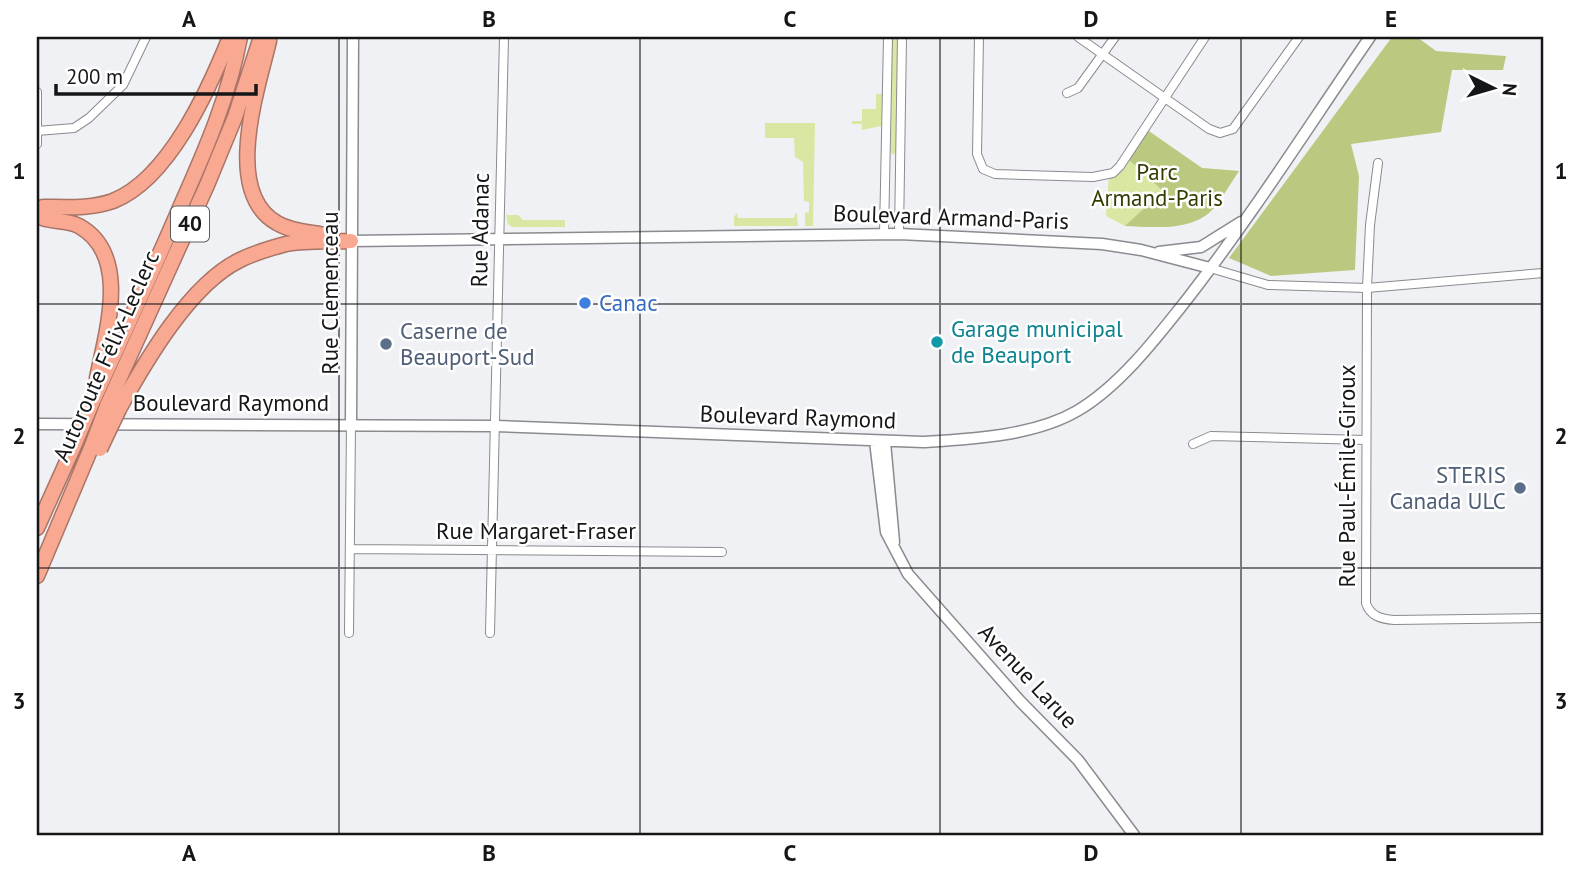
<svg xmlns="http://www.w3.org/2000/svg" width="1580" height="872" viewBox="0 0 1580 872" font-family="'PT Sans',sans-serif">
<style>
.green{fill:#d8e7a2}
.forest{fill:#bac980}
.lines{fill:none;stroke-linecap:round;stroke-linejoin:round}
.street-casing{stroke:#898b8e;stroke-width:10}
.secondary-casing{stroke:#898b8e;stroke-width:13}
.highway-casing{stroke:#a97567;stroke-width:17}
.street{stroke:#fff;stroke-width:8}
.secondary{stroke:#fff;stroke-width:10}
.highway{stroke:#f9a892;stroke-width:14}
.highway-bridge-casing{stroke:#a97567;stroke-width:17;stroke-linecap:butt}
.highway-bridge{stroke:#f9a892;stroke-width:14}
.grid{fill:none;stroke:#151617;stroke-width:2;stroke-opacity:0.55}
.shop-dot{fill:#3f7fe0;stroke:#fff;stroke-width:2.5}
.culture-dot{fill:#0f9aa8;stroke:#fff;stroke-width:2.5}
.service-dot{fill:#5c6f8a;stroke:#fff;stroke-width:2.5}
.labels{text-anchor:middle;stroke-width:5;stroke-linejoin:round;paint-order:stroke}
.shield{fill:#fff;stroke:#5b5c5d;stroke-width:2}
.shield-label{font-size:21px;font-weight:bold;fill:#151617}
.park-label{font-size:23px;fill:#343c03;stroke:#fff}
.street-label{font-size:23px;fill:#151617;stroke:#fff}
.shop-label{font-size:23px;fill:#366cbe;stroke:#fff;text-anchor:start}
.culture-label{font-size:23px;fill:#0d838f;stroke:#fff;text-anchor:start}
.service-label{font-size:23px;fill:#4e5e75;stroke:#fff;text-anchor:start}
.neatline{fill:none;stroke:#151617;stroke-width:2.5}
.grid-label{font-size:23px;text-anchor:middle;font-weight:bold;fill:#151617}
</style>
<rect width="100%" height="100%" fill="#f0f1f5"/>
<path class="green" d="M892,37H898L896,152L893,155L891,152Z
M876,94H882L881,126L862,130V124H852V121H862V109H876Z
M765,123H815L813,226H805V213L809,212V202L804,201L803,162L795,157L794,138H765Z
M1145,128L1202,168L1239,171L1213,209L1200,219L1172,227L1125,226L1106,216L1109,174Z
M737,213L738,218H794L795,213L797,214L798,226H734V217Z
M506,215H518L523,220H565V227H512L508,224Z"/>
<path class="forest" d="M1392,37H1417L1436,51L1506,56L1503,70H1452L1441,132L1351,144L1359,176L1355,270L1271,276L1229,258Z
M1147,130L1202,168L1239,171C1231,183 1223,197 1214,208C1193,232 1154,227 1125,226L1163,191L1127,158Z"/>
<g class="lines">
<defs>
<path id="street" d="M979,37L977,154L983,169L995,174L1093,177L1113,173L1120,166L1205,37
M1078,37L1209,129L1220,133L1233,129L1299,37
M37,92V144
M1067,93L1078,88L1115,37
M37,131L74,128L89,118L123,85L146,37
M1378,163L1370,225L1367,288L1366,603C1370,616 1381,619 1394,620L1543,618
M884,234L888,37
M899,234L902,37
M1210,268L1268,285L1367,288L1543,273
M1193,444L1211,436L1366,440
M350,549L722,552
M349,633L351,424
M490,633L504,37"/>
<path id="secondary" d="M351,241L899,234L1102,244L1141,250L1210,268
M1159,252L1201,247L1241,222
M37,424L495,426L923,442C972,439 1034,436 1077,411C1120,386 1158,336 1188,298C1253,214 1310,124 1370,37
M351,424L353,37
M875,441L886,532L908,574L1020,701L1078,760L1134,835
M885,442L894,542"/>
<path id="highway" d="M269,41C258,88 222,192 277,223C292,232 312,232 329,236
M37,213L43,207C67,207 90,209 113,201C169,179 209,89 230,37
M37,216C49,223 66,219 79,226C131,255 106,332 97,378
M92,403C122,337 153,271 182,203C206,149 229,96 240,37
M107,406L207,185L235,117L261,37
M119,409C145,362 190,284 240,260C254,253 271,248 286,244C307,240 330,242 351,241
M37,528L73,448
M37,576L91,448"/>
</defs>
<use href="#street" class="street-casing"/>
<use href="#secondary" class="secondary-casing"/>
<use href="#highway" class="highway-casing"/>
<use href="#street" class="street"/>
<use href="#secondary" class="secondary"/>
<use href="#highway" class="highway"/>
<defs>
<path id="highway-bridge" d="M73,448L92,403
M91,448L107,406
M100,449L119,409"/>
</defs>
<use href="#highway-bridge" class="highway-bridge-casing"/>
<use href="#highway-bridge" class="highway-bridge"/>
</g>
<path class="grid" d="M339,37V835M640,37V835M940,37V835M1241,37V835M37,304H1543M37,568H1543"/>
<circle class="shop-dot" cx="585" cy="303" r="7"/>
<circle class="culture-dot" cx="937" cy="342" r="7"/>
<g class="service-dot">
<circle cx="386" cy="344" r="7"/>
<circle cx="1520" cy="488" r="7"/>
</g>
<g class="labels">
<rect class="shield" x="171" y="206.5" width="38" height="35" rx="5"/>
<g class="shield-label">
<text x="190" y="231">40</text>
</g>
<g class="park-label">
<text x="1157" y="180">Parc<tspan x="1157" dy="26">Armand-Paris</tspan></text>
</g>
<g class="street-label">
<text transform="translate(951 217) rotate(2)" y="8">Boulevard Armand-Paris</text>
<text transform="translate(480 230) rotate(-89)" y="8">Rue Adanac</text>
<text transform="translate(330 293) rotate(-90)" y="8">Rue Clemenceau</text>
<text transform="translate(106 356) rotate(-66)" y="8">Autoroute Félix-Leclerc</text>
<text x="231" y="411">Boulevard Raymond</text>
<text transform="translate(798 417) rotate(2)" y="8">Boulevard Raymond</text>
<text transform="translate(1347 476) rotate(-90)" y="8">Rue Paul-Émile-Giroux</text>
<text x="536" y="539">Rue Margaret-Fraser</text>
<text transform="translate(1028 676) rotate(47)" y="8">Avenue Larue</text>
</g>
<g class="shop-label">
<text x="599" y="311">Canac</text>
</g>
<g class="culture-label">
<text x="951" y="337">Garage municipal<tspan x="951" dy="26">de Beauport</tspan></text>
</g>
<g class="service-label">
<text x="400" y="339">Caserne de<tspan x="400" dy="26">Beauport-Sud</tspan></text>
<text x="1506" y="483" text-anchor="end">STERIS<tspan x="1506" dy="26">Canada ULC</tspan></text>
</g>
</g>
<rect width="1580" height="872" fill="none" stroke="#ffffff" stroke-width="77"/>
<g transform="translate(1493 88) rotate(95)" stroke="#ffffff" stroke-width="5" paint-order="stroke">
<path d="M0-5L12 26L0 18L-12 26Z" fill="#151617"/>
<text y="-10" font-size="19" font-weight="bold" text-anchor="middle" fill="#151617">N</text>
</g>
<path d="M56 84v10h200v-10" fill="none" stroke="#151617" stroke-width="3.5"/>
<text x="66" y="84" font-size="21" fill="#151617" stroke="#ffffff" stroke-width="5" paint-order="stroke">200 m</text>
<rect x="38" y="38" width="1504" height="796" class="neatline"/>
<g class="grid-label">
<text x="189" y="27">A</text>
<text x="489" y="27">B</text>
<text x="790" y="27">C</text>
<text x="1091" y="27">D</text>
<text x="1391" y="27">E</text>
<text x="19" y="179">1</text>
<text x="1561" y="179">1</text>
<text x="19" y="444">2</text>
<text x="1561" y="444">2</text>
<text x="19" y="709">3</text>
<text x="1561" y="709">3</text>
<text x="189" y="861">A</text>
<text x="489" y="861">B</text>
<text x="790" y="861">C</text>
<text x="1091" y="861">D</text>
<text x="1391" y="861">E</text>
</g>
</svg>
